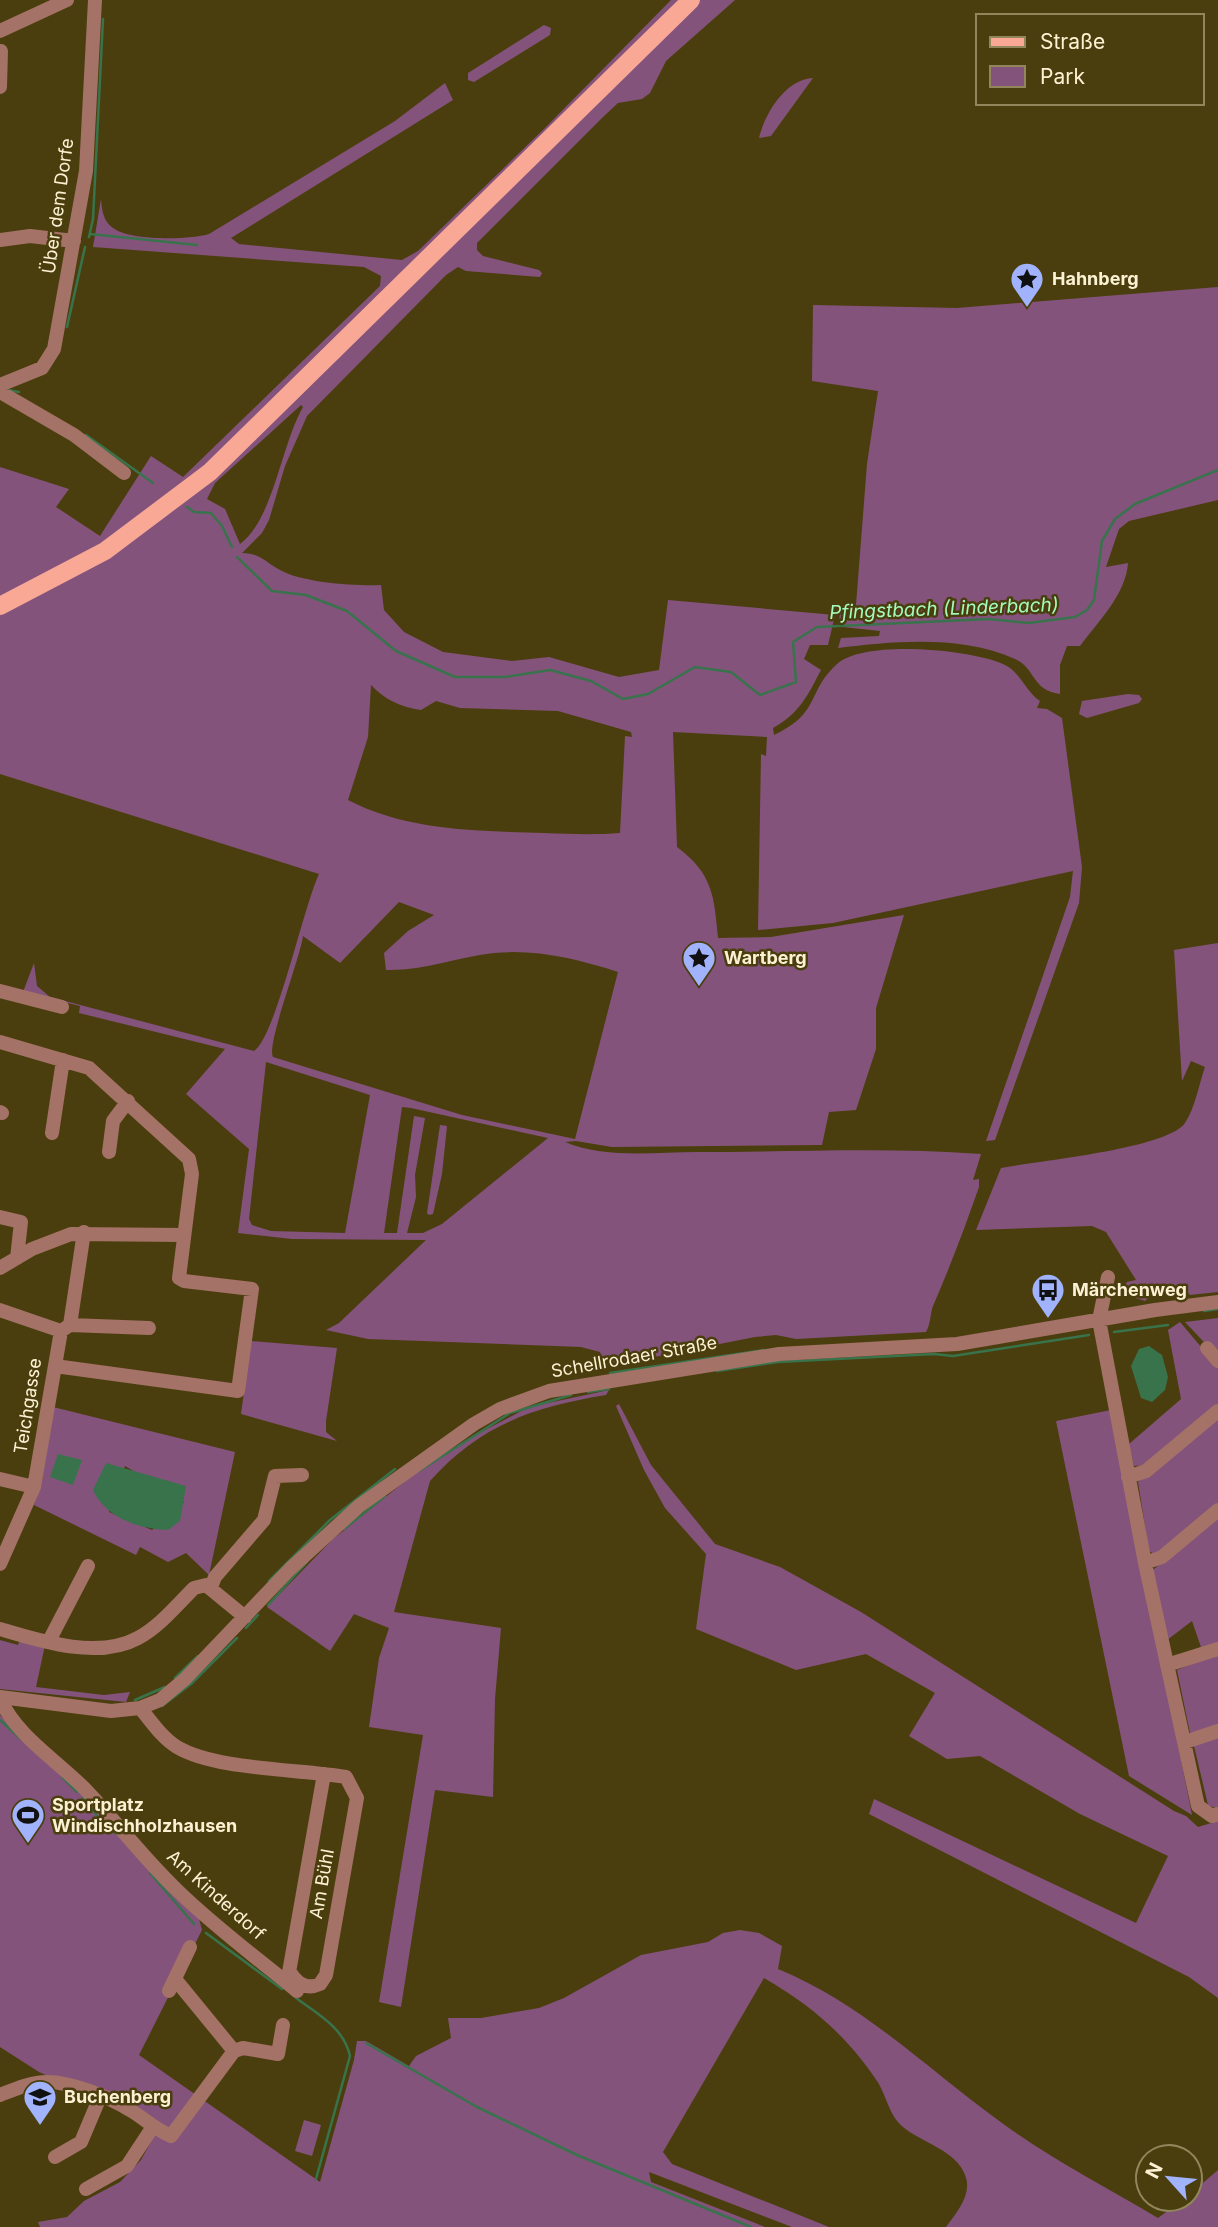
<svg xmlns="http://www.w3.org/2000/svg" width="1218" height="2227" viewBox="0 0 1218 2227" font-family="Inter,sans-serif">
<style>
.green{fill:#84537c;fill-rule:evenodd}
.water{fill:#38734c}
.lines{fill:none;stroke-linecap:round;stroke-linejoin:round}
.stream{stroke:#38734c;stroke-width:2.5}
.minor{stroke:#a47266;stroke-width:14}
.major{stroke:#f9a896;stroke-width:18}
.labels{text-anchor:middle;stroke-width:5;stroke-linejoin:round;paint-order:stroke}
.street-label{font-size:18px;fill:#fcf2d3;stroke:#4b3e0e}
.poi-label{font-size:18px;font-weight:bold;fill:#fcf2d3;stroke:#4b3e0e;text-anchor:start}
.water-label{font-size:19px;font-style:italic;fill:#a4fbbe;stroke:#4b3e0e}
</style>
<rect width="100%" height="100%" fill="#4b3e0e"/>
<path class="green" d="M671,0H735L666,61L650,93L642,99L618,103L603,117L477,243V250L483,256L539,270L542,273L540,277L466,271L458,267L446,275L307,416L285,466L269,520L262,533L242,553C260,553 265,562 280,570C303,583 355,586 381,585L384,610L404,632L443,652L512,661L549,657L619,677L659,670L668,600L835,615L828,645H810L804,659L821,670C808,695 799,714 773,728L774,735C821,713 806,693 836,665C861,639 970,649 1003,664C1020,671 1025,691 1040,701L1037,708L1047,709L1062,718L1082,867L1079,903L995,1140L986,1141L1070,897L1073,871L833,923L758,930L761,754L766,756L767,737L673,732L677,847C713,874 714,896 718,938L771,937L904,915L876,1008V1049L856,1110L829,1112L822,1145L612,1147L576,1141L565,1142C606,1159 654,1152 698,1152C792,1152 887,1147 981,1154L973,1180L979,1179V1187C965,1227 950,1267 933,1306C930,1314 931,1323 926,1332L796,1339L776,1335L755,1337L603,1367L600,1352L581,1347L368,1339L326,1330L339,1323L426,1240L292,1239L238,1233L249,1149L186,1094L225,1049L79,1013L80,1006L23,992L34,963L37,986L50,997L254,1051C276,1036 303,908 319,874L0,774V467L69,489L56,507L100,536L151,456L183,477L380,286L381,276L364,267L93,247L101,199C102,210 103,221 113,228C130,241 190,240 209,234L395,121L445,83L453,100L231,238L239,244L402,260L418,251L545,128ZM301,405L303,407C280,448 274,518 240,544L225,509L207,499L215,483ZM371,685C385,700 401,707 421,710L436,701L460,708L558,711L631,732L632,737L625,736L620,833C595,835 569,834 544,833C479,831 407,831 348,800L368,737ZM399,902L434,915L408,931L384,953L386,970C423,971 458,957 494,953C537,949 577,959 618,972L575,1139L462,1115L273,1057C266,1045 300,959 303,936L340,963ZM266,1062L370,1095L345,1233L271,1231L252,1225L249,1219ZM402,1107L411,1108L548,1138L442,1224L423,1233H407L416,1197L415,1175L425,1118L414,1116L397,1233H384Z
M544,25L551,28L550,35L474,82L468,80V73Z
M813,78L771,136L759,138C765,113 786,79 813,78Z
M1218,287V500L1129,521L1119,529L1106,567L1128,563C1126,594 1098,622 1080,646H1067L1060,665V694C1031,690 1036,668 1015,659C962,635 895,641 838,648L841,638L879,636L880,631L843,627L839,621L840,614L859,610L856,605L867,464L878,391L812,381L813,305L957,308Z
M1128,694L1139,695L1142,699L1139,703L1087,718L1079,714L1082,701Z
M1218,943V1292L1190,1295L1181,1285L1157,1289L1145,1301L1120,1293L1127,1282L1136,1280L1106,1232L1092,1226L976,1230L1001,1168C1036,1161 1167,1149 1185,1123C1195,1108 1199,1084 1205,1067L1191,1061L1182,1081L1174,950Z
M440,1125L447,1126L442,1174L433,1214L429,1215L427,1213Z
M1218,1318V1357L1185,1322Z
M1180,1322L1218,1367V1405L1147,1465L1134,1466L1129,1444L1181,1399L1168,1330Z
M251,1341L337,1348L326,1421V1432L337,1441L241,1414Z
M609,1390L606,1395C533,1407 480,1425 430,1481L394,1612L501,1628L495,1699L493,1797L435,1790L401,2007L379,2002L423,1735L369,1727L379,1658L389,1628L354,1614L330,1651L267,1607L333,1539L413,1475L466,1440L529,1407Z
M619,1404L651,1465L715,1544L780,1567L861,1612L1174,1811L1186,1816L1198,1827L1218,1821V1998L1189,1977L869,1814L874,1799L1136,1923L1168,1856L1080,1814L980,1756L947,1759L909,1736L935,1693L866,1654L796,1670L696,1629L706,1554L665,1508L644,1470L616,1406Z
M53,1407L235,1452L209,1575L186,1553L168,1562L140,1547L136,1555L34,1505L42,1481ZM125,1466L184,1502L152,1530L109,1512Z
M1111,1410L1192,1815L1129,1776L1056,1421Z
M1218,1415V1504L1161,1552L1154,1554L1149,1551L1138,1482Z
M1218,1514V1645L1202,1650L1192,1621L1167,1640L1153,1570Z
M20,1639L45,1645L36,1687L104,1695L130,1692L126,1702L0,1689V1640L18,1645Z
M1218,1653V1727L1190,1733L1177,1670Z
M0,1715L87,1798L198,1915L202,1930L139,2055L320,2182L354,2060L357,2041H366L409,2066L416,2056L451,2038L448,2018H481L539,2008L564,1998L641,1955L708,1942L723,1933L740,1930L759,1933L782,1946L778,1969C865,2005 927,2069 1002,2123C1051,2159 1106,2187 1158,2218L1184,2199H1190V2194L1218,2170V2227H946C957,2212 973,2194 965,2175C957,2151 921,2142 903,2127C888,2114 887,2096 877,2081C847,2036 811,2005 764,1978L663,2152L672,2164L829,2227H792L649,2172L651,2182L765,2227H40L38,2222L67,2217L84,2201L120,2182L141,2160L159,2127L39,2072L0,2047Z
M1218,1736V1809L1208,1805L1194,1746Z
M304,2120L321,2125L312,2156L295,2151Z"/>
<path class="water" d="M1149,1346L1162,1355L1168,1377L1165,1390L1152,1402L1141,1398L1131,1366L1139,1349Z
M58,1454L82,1460L73,1485L50,1477Z
M106,1463L186,1486L180,1521L168,1530C139,1529 106,1518 93,1490Z"/>
<g class="lines">
<path class="stream" d="M90,234L197,245
M89,237L93,219L103,19
M67,327L85,247
M8,390L19,392
M86,435L153,483
M187,507L194,512L211,513L222,526L232,547
M237,557L272,591L306,595L347,611L396,651L455,677H505L550,670L591,681L623,699L648,694L695,667L731,672L760,695L796,682L793,642L817,627L989,619L1029,623L1075,617L1087,610L1094,600L1102,541L1115,519L1135,504L1218,470
M1204,1311L1218,1309
M1114,1332L1168,1325
M717,1371L778,1362L934,1354L953,1356L1089,1335
M610,1373L764,1350
M588,1392L609,1389
M419,1471L510,1413L571,1395
M344,1529L385,1496
M269,1581L330,1520L395,1469
M268,1605L307,1562
M246,1628L258,1615
M175,1678L198,1656
M135,1700L165,1687
M162,1706L191,1684L237,1638
M0,1720L21,1739
M62,1777L77,1792
M83,1798L104,1825L116,1834
M150,1873L194,1924
M206,1933L282,1989
M296,1998C318,2014 344,2028 350,2056L316,2179
M366,2043L477,2107L577,2155L751,2227"/>
<path class="minor" d="M0,31L67,0
M0,87L1,51
M0,240L30,236L74,241
M0,385L42,368L54,349L86,171L95,0
M0,392L74,435L124,473
M0,991L62,1007
M0,1042L89,1068L189,1159L192,1174L179,1278L184,1281L252,1289L238,1391L55,1366
M0,1112L2,1113
M52,1133L63,1060
M109,1152L113,1121L128,1101
M0,1217L21,1222L17,1258
M0,1268L32,1249L71,1234L183,1235
M1108,1277L1099,1320L1145,1563L1198,1806L1212,1816L1218,1814
M0,1310L61,1331L70,1325L84,1232
M70,1325L149,1328
M1207,1348L1218,1361
M1128,1477L1146,1471L1218,1411
M0,1479L34,1487
M1145,1563L1162,1557L1218,1510
M0,1564L34,1487L61,1331
M211,1587L215,1577L264,1520L275,1476L302,1475
M0,1629C40,1641 98,1660 138,1638C159,1627 177,1605 194,1588L206,1585L245,1617
M49,1641L88,1566
M1167,1665L1218,1649
M0,1697L111,1711L140,1708L160,1700L185,1679L290,1569L359,1506L474,1424L500,1409L549,1391L779,1354L957,1344L1155,1310L1218,1302
M0,1699C17,1736 55,1759 84,1788C116,1821 144,1859 178,1891C215,1927 257,1958 297,1991
M140,1708C151,1721 162,1738 177,1747C215,1770 300,1769 346,1777L357,1798L326,1975L320,1984C307,1990 297,1984 290,1972
M1185,1742L1218,1731
M288,1978L324,1774
M175,1979L234,2051
M169,1991L190,1947
M0,2095C15,2089 31,2082 47,2082C72,2082 109,2097 130,2110C144,2118 154,2129 171,2136L234,2051L243,2048L278,2054L283,2025
M55,2157L81,2142L100,2097
M86,2189L127,2166L152,2128"/>
<path class="major" d="M0,606L105,551L210,472L691,0"/>
</g>
<defs>
<symbol id="sight-pin" viewBox="-11 -11 22 30"><path d="M0 17L-7.5 6A9.5 9.5 0 1 1 7.5 6Z" fill="#a1b3fd" stroke="#4b3e0e"/><path d="M0-6L1.8-2.2L6-1.7L2.9 1.2L3.7 5.4L0 3.3L-3.7 5.4L-2.9 1.2L-6-1.7L-1.8-2.2Z" fill="#111"/></symbol>
<symbol id="bus-pin" viewBox="-11 -11 22 30"><path d="M0 17L-7.5 6A9.5 9.5 0 1 1 7.5 6Z" fill="#a1b3fd" stroke="#4b3e0e"/><path d="M-5-6H5V4H4V6H2V4H-2V6H-4V4H-5ZM-3.5-4V0h7V-4ZM-3.5 1.2v1.5H-2V1.2ZM2 1.2v1.5H3.5V1.2Z" fill="#111"/></symbol>
<symbol id="stadium-pin" viewBox="-11 -11 22 30"><path d="M0 17L-7.5 6A9.5 9.5 0 1 1 7.5 6Z" fill="#a1b3fd" stroke="#4b3e0e"/><path d="M0-5a6.5 5 0 1 0 0 10a6.5 5 0 1 0 0-10ZM-3.5-1.8h7v3.6h-7Z" fill="#111"/></symbol>
<symbol id="school-pin" viewBox="-11 -11 22 30"><path d="M0 17L-7.5 6A9.5 9.5 0 1 1 7.5 6Z" fill="#a1b3fd" stroke="#4b3e0e"/><path d="M0-5L7-2L0 1L-7-2ZM-4 1L0 2.5L4 1V4Q0 6-4 4Z" fill="#111"/></symbol>
</defs>
<g fill-rule="evenodd">
<use href="#sight-pin" x="1008" y="260" width="38" height="52"/>
<use href="#sight-pin" x="680" y="939" width="38" height="52"/>
<use href="#bus-pin" x="1029" y="1271" width="38" height="52"/>
<use href="#stadium-pin" x="9" y="1796" width="38" height="52"/>
<use href="#school-pin" x="21" y="2078" width="38" height="52"/>
</g>
<g class="labels">
<g class="street-label">
<text transform="translate(58 206) rotate(-82)" y="6">Über dem Dorfe</text>
<text transform="translate(634 1357) rotate(-10)" y="6">Schellrodaer Straße</text>
<text transform="translate(28 1406) rotate(-81)" y="6">Teichgasse</text>
<text transform="translate(322 1884) rotate(-80)" y="6">Am Bühl</text>
<text transform="translate(216 1895) rotate(42)" y="6">Am Kinderdorf</text>
</g>
<g class="poi-label">
<text x="1052" y="285">Hahnberg</text>
<text x="724" y="964">Wartberg</text>
<text x="1072" y="1296">Märchenweg</text>
<text x="52" y="1811">Sportplatz<tspan x="52" dy="21">Windischholzhausen</tspan></text>
<text x="64" y="2103">Buchenberg</text>
</g>
<g class="water-label">
<text transform="translate(944 608) rotate(-2)" y="7">Pfingstbach (Linderbach)</text>
</g>
</g>
<rect x="976" y="14" width="228" height="91" fill="#4b3e0e" stroke="#92865d" stroke-width="2"/>
<rect x="990" y="37" width="35" height="10" fill="#f9a896" stroke="#92865d" stroke-width="2"/>
<text x="1040" y="49" font-size="21" fill="#fcf2d3">Straße</text>
<rect x="990" y="66" width="35" height="21" fill="#84537c" stroke="#92865d" stroke-width="2"/>
<text x="1040" y="84" font-size="21" fill="#fcf2d3">Park</text>
<g transform="translate(1169 2178) rotate(297)"><circle r="33" fill="#4b3e0e" stroke="#92865d" stroke-width="2"/>
<path d="M0-5L12 26L0 18L-12 26Z" fill="#a1b3fd"/>
<text y="-10" font-size="19" font-weight="bold" text-anchor="middle" fill="#fcf2d3">N</text>
</g>
</svg>
